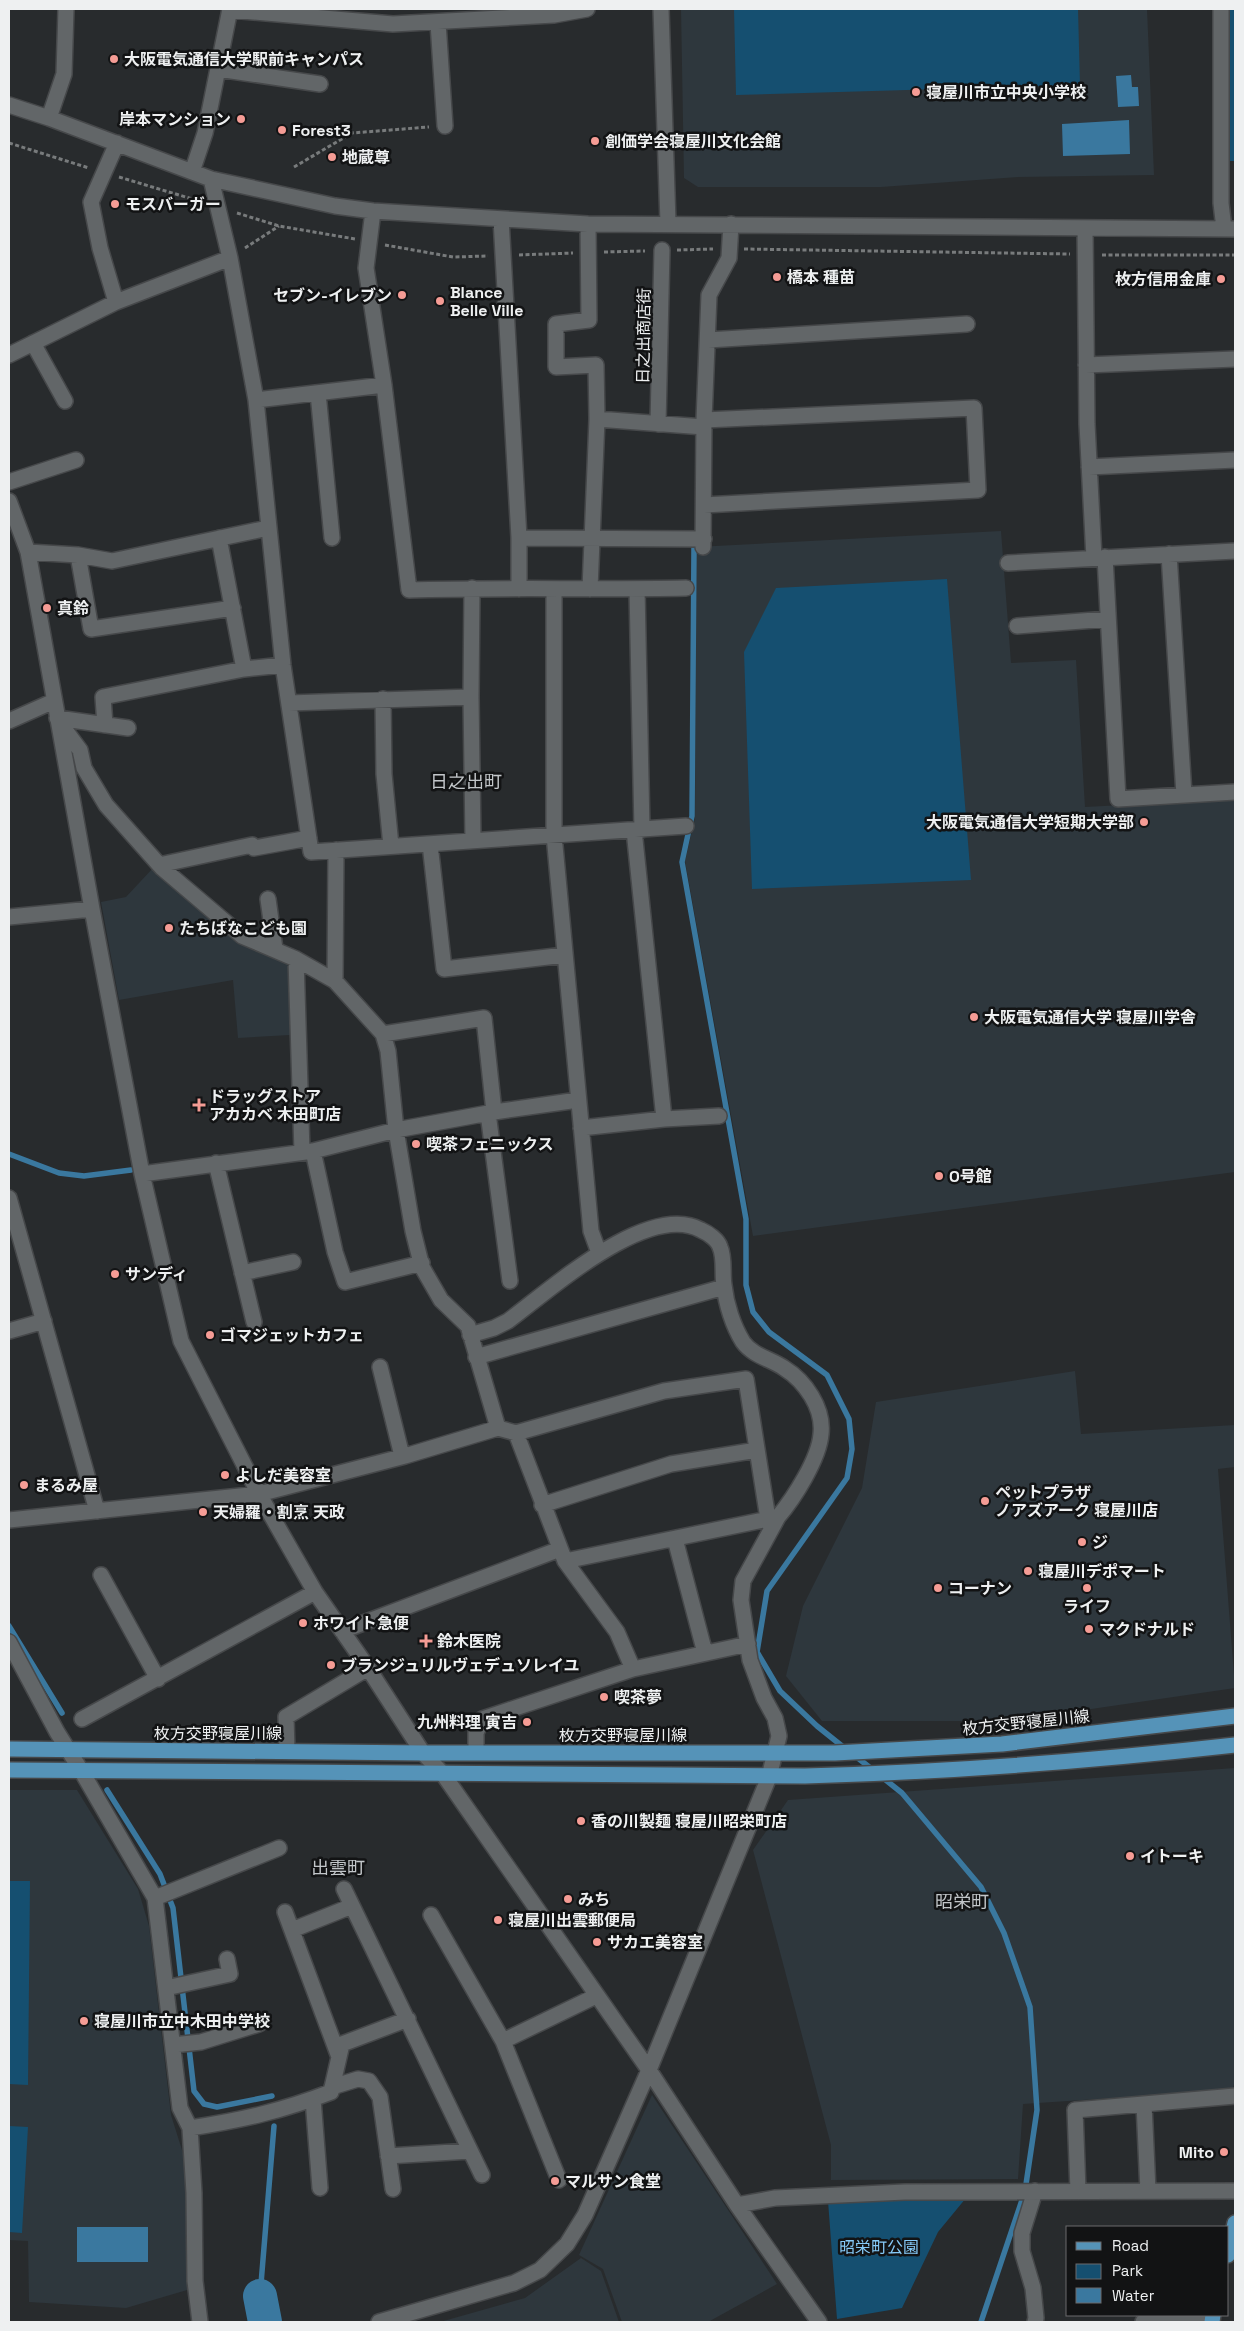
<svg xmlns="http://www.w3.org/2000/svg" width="1244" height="2331" viewBox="0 0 1244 2331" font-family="'Space Grotesk','Noto Sans JP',sans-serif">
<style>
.built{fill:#2e373d}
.green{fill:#154f70}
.water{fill:#3a789f}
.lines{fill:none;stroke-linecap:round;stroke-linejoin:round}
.stream{stroke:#3a789f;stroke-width:5.5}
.river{stroke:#3a789f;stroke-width:34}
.minor-casing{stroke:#46484a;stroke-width:18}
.major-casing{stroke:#46484a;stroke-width:18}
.path{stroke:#787b7c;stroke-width:3;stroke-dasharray:4 2.5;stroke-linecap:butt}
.minor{stroke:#626668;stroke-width:15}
.major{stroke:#5593b8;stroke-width:15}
.poi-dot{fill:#f59c95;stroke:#121314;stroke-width:2}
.labels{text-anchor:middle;stroke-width:5;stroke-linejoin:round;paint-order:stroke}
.poi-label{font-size:16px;font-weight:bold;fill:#eef0f1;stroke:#121314;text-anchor:start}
.street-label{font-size:16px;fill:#eef0f1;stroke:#121314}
.park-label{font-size:16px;fill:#86caf8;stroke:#121314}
.neighbourhood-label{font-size:18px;fill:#c2c6c9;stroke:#121314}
</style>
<rect width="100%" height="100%" fill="#282b2d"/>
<path class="built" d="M681,9H1147L1154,175L1018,177L881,187H698L684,178Z
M1001,531L1011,663L1076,660L1085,807L1235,799V1172L753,1236L685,861L695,818L696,547Z
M154,867L288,960L290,1035L238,1038L233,980L119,1000L101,902L126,897Z
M1075,1371L1081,1434L1235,1425V1467L1218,1469L1235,1688L1009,1721H822L786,1676L803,1606L862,1488L876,1402Z
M1235,1768V2078L1233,2090L1023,2104L1018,2179L831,2180V2145L753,1850L788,1800Z
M9,1790H77L138,1889L149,1926L171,2115L187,2166V2290L126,2308L29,2302L28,2241L9,2240Z
M652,2095L777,2284L708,2322H622L603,2269L579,2255Z
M581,2258L601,2271L619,2322H440L525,2298Z"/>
<path class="green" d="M734,9H1078L1080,85L736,95Z
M1228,9H1235V161H1228Z
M947,579L971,880L752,889L744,652L776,588Z
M9,1881H30L28,2085L9,2084Z
M9,2126L28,2127L22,2233L9,2232Z
M966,2198L938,2232L902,2308L837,2319L828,2201Z"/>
<path class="water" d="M1131,75L1132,87H1138L1139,106L1118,107L1116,76Z
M1129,120L1130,154L1063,156L1062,124Z
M77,2227H148V2262H77Z"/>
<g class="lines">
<path class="stream" d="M694,547L692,816L682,862L746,1219V1285L753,1312L769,1332L827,1375L849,1419L852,1449L847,1478L767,1591L757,1652L780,1691L817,1726L847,1750
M9,1154L59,1173L84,1176L131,1170
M9,1626L62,1713
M854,1755L873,1770
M882,1777L902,1793L981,1887L1004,1933L1030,2007L1037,2110L1025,2191L981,2322
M107,1790L160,1874L173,1908L194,2091L204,2104L217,2107L272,2096
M260,2296L274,2126"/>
<path class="river" d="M260,2296L265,2322"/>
<defs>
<path id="minor" d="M661,9L668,223
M1221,9V203L1224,229
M230,10L393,24L554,15L587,9
M438,23L445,126
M218,69L320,84
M9,105L49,118L211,179L335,206L373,211L588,224L1235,229
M49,118L64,74L66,9
M192,172L205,133L230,9
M211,179L230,258L256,400L283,665L311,852L686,826
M373,211L366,268L384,385L409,590C501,587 594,590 686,588
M501,219L519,538V589
M588,224L589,320L556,324V367L596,365L597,419L590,589
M1085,228L1087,424L1094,558
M116,302L100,248L91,202L117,143
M708,340L967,324
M33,343L65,401
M9,355L116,302L230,258
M1086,365L1235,359
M318,393L332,538
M256,400L384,385
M597,419L704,427
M658,424L662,250
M1089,467L1235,460
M9,482L76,460
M9,501L28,552L92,909L142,1174L181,1341L259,1494L315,1592L368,1668L423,1753L443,1774L649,2070L737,2205L819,2322
M704,505L978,490L974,408L704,420
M219,538L244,669
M519,538L704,539
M703,547L704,420L709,295L729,258L731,224
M28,552L78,555L112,561L268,528
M1169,554L1184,795
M78,555L91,629L233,608
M1105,557L1118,799L1235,792
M1008,563L1235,551
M472,588L471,697L473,841
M554,589V835L591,1231L599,1253
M637,589L642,830
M1017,626L1108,619
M383,699L384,774L391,846
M289,703L471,697
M57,718L128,728
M9,721L54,701
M60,723L80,750L84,768L106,805L162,868L242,936L296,959L335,981L383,1034L388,1051L396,1130L413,1231L422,1267L441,1300L468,1326L498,1428
M105,725L103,697L244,669L283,665
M634,830L664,1119
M430,844L444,969L565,955
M159,865L252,845L254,848L309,838
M268,899L275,949
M9,917L92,909
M296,959L302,1152
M335,981L336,850
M383,1034L484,1018L494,1112
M488,1113L510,1281
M581,1128L664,1119L719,1116
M313,1151L335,1252L345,1282L422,1263
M216,1163L254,1322
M142,1174L313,1151L396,1130L494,1112L578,1100
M9,1198L97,1511
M242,1273L293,1262
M9,1331L44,1321
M470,1335L494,1328L508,1321C550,1290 648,1201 701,1230C708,1233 718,1240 720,1247C725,1258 722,1274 724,1285C726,1304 733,1326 743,1342C753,1356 771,1359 784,1368C805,1381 824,1408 821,1434C819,1459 794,1498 778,1517L769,1519
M476,1357L724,1287
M380,1367L402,1456
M542,1505L671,1464L757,1450
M9,1520L259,1494L405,1456L498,1428L516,1433L664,1391L746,1379L768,1519L565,1561
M675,1539L705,1653
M101,1575L158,1679
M342,1631L560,1549
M9,1642L57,1732L82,1772L155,1898L180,2108L190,2128L194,2193L195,2281L200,2322
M633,1669L748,1644
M82,1719L315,1592
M287,1751L286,1717L368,1668
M476,1752V1733L482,1719L633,1669L617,1632L565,1561L516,1433
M344,1889L482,2175
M155,1898L279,1848
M285,1912L339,2057
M431,1915L503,2041L559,2180
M292,1930L352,1906
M166,1988L230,1974L227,1959
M503,2041L596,1996
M173,2045L201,2042L259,2024
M332,2087L358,2079L369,2081L380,2097L393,2189
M313,2099L320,2188
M1144,2104L1148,2191
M190,2128C242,2120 282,2111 331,2092L342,2044L408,2019
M388,2156L470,2151
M1078,2191L1075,2110L1235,2096
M737,2205L775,2198L905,2192L1235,2191
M379,2322L514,2283L540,2270L567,2244L585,2215L649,2070L769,1777L779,1736L775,1718L764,1698L750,1660L741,1600L743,1581L778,1517
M1035,2322L1036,2318L1033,2288L1022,2251V2233L1035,2191
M1143,2322L1209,2315"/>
<path id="major" d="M9,1749L423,1753H835L1002,1744L1235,1716
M9,1770L805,1776C949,1772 1092,1761 1235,1745
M1228,2255L1235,2223
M1212,2322L1213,2315"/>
</defs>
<use href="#minor" class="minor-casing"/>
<use href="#major" class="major-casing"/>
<path class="path" d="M9,143L89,168
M294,167L352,133L429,127
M119,177L199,201
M237,213L279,226L355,239
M385,245L453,257L488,256
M245,248L279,226
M744,249L1070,254
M677,250L713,249
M604,252L645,251
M519,255L573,253
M1102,255H1235"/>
<use href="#minor" class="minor"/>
<use href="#major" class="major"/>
</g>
<g class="poi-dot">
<circle cx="114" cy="59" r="5"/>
<circle cx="916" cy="92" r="5"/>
<circle cx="241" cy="119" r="5"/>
<circle cx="282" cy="130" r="5"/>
<circle cx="595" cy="141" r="5"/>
<circle cx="332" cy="157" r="5"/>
<circle cx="115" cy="204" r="5"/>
<circle cx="777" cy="277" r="5"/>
<circle cx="1221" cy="279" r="5"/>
<circle cx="402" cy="295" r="5"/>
<circle cx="440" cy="301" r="5"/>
<circle cx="47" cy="608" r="5"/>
<circle cx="1144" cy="822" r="5"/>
<circle cx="169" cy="928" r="5"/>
<circle cx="974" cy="1017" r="5"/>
<path d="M196.5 1097.5h5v5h5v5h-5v5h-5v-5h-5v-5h5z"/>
<circle cx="416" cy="1144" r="5"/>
<circle cx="939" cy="1176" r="5"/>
<circle cx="115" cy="1274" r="5"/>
<circle cx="210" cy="1335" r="5"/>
<circle cx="225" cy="1475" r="5"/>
<circle cx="24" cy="1485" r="5"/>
<circle cx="985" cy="1501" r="5"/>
<circle cx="203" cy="1512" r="5"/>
<circle cx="1082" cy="1542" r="5"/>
<circle cx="1028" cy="1571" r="5"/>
<circle cx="938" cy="1588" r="5"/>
<circle cx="1087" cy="1588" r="5"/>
<circle cx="303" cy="1623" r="5"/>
<circle cx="1089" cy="1629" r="5"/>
<path d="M423.5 1633.5h5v5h5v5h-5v5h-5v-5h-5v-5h5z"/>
<circle cx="331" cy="1665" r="5"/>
<circle cx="604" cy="1697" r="5"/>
<circle cx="527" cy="1722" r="5"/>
<circle cx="581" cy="1821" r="5"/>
<circle cx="1130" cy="1856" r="5"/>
<circle cx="568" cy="1899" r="5"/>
<circle cx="498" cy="1920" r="5"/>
<circle cx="597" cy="1942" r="5"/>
<circle cx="84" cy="2021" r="5"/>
<circle cx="1224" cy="2152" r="5"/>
<circle cx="555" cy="2181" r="5"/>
</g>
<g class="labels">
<g class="poi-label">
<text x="124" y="65">大阪電気通信大学駅前キャンパス</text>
<text x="926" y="98">寝屋川市立中央小学校</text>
<text x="231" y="125" text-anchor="end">岸本マンション</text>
<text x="292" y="136">Forest3</text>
<text x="605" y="147">創価学会寝屋川文化会館</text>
<text x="342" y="163">地蔵尊</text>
<text x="125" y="210">モスバーガー</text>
<text x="787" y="283">橋本 種苗</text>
<text x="1211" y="285" text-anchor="end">枚方信用金庫</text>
<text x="450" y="298">Blance<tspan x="450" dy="18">Belle Ville</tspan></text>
<text x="392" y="301" text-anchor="end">セブン-イレブン</text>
<text x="57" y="614">真鈴</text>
<text x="1134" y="828" text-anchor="end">大阪電気通信大学短期大学部</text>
<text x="179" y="934">たちばなこども園</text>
<text x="984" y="1023">大阪電気通信大学 寝屋川学舎</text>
<text x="209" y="1102">ドラッグストア<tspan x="209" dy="18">アカカベ 木田町店</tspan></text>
<text x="426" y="1150">喫茶フェニックス</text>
<text x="949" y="1182">O号館</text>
<text x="125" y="1280">サンディ</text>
<text x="220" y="1341">ゴマジェットカフェ</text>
<text x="235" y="1481">よしだ美容室</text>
<text x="34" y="1491">まるみ屋</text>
<text x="995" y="1498">ペットプラザ<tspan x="995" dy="18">ノアズアーク 寝屋川店</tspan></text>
<text x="213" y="1518">天婦羅・割烹 天政</text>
<text x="1092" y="1548">ジ</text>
<text x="1038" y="1577">寝屋川デポマート</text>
<text x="948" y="1594">コーナン</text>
<text x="1087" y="1612" text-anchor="middle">ライフ</text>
<text x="313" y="1629">ホワイト急便</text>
<text x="1099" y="1635">マクドナルド</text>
<text x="437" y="1647">鈴木医院</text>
<text x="341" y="1671">ブランジュリルヴェデュソレイユ</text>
<text x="614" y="1703">喫茶夢</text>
<text x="517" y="1728" text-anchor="end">九州料理 寅吉</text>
<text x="591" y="1827">香の川製麺 寝屋川昭栄町店</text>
<text x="1140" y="1862">イトーキ</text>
<text x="578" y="1905">みち</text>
<text x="508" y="1926">寝屋川出雲郵便局</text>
<text x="607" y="1948">サカエ美容室</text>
<text x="94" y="2027">寝屋川市立中木田中学校</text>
<text x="1214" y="2158" text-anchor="end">Mito</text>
<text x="565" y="2187">マルサン食堂</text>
</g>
<g class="street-label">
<text transform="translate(643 336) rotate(-89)" y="6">日之出商店街</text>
<text transform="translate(1026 1722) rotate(-6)" y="6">枚方交野寝屋川線</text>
<text x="218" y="1739">枚方交野寝屋川線</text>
<text x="623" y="1741">枚方交野寝屋川線</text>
</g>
<g class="park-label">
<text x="879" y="2253">昭栄町公園</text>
</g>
<g class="neighbourhood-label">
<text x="466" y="788">日之出町</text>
<text x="338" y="1874">出雲町</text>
<text x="962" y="1908">昭栄町</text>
</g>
</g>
<rect width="1244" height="2331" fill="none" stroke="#eef0f1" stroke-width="20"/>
<rect x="1066" y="2226" width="162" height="90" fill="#121314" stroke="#6a6b6c"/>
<rect x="1076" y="2242" width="25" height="8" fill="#5593b8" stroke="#6a6b6c"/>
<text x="1112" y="2251" font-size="15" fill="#eef0f1">Road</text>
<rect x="1076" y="2264" width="25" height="15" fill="#154f70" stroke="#6a6b6c"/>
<text x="1112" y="2276" font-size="15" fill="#eef0f1">Park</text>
<rect x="1076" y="2288" width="25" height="15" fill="#3a789f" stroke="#6a6b6c"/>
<text x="1112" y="2301" font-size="15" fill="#eef0f1">Water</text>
</svg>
